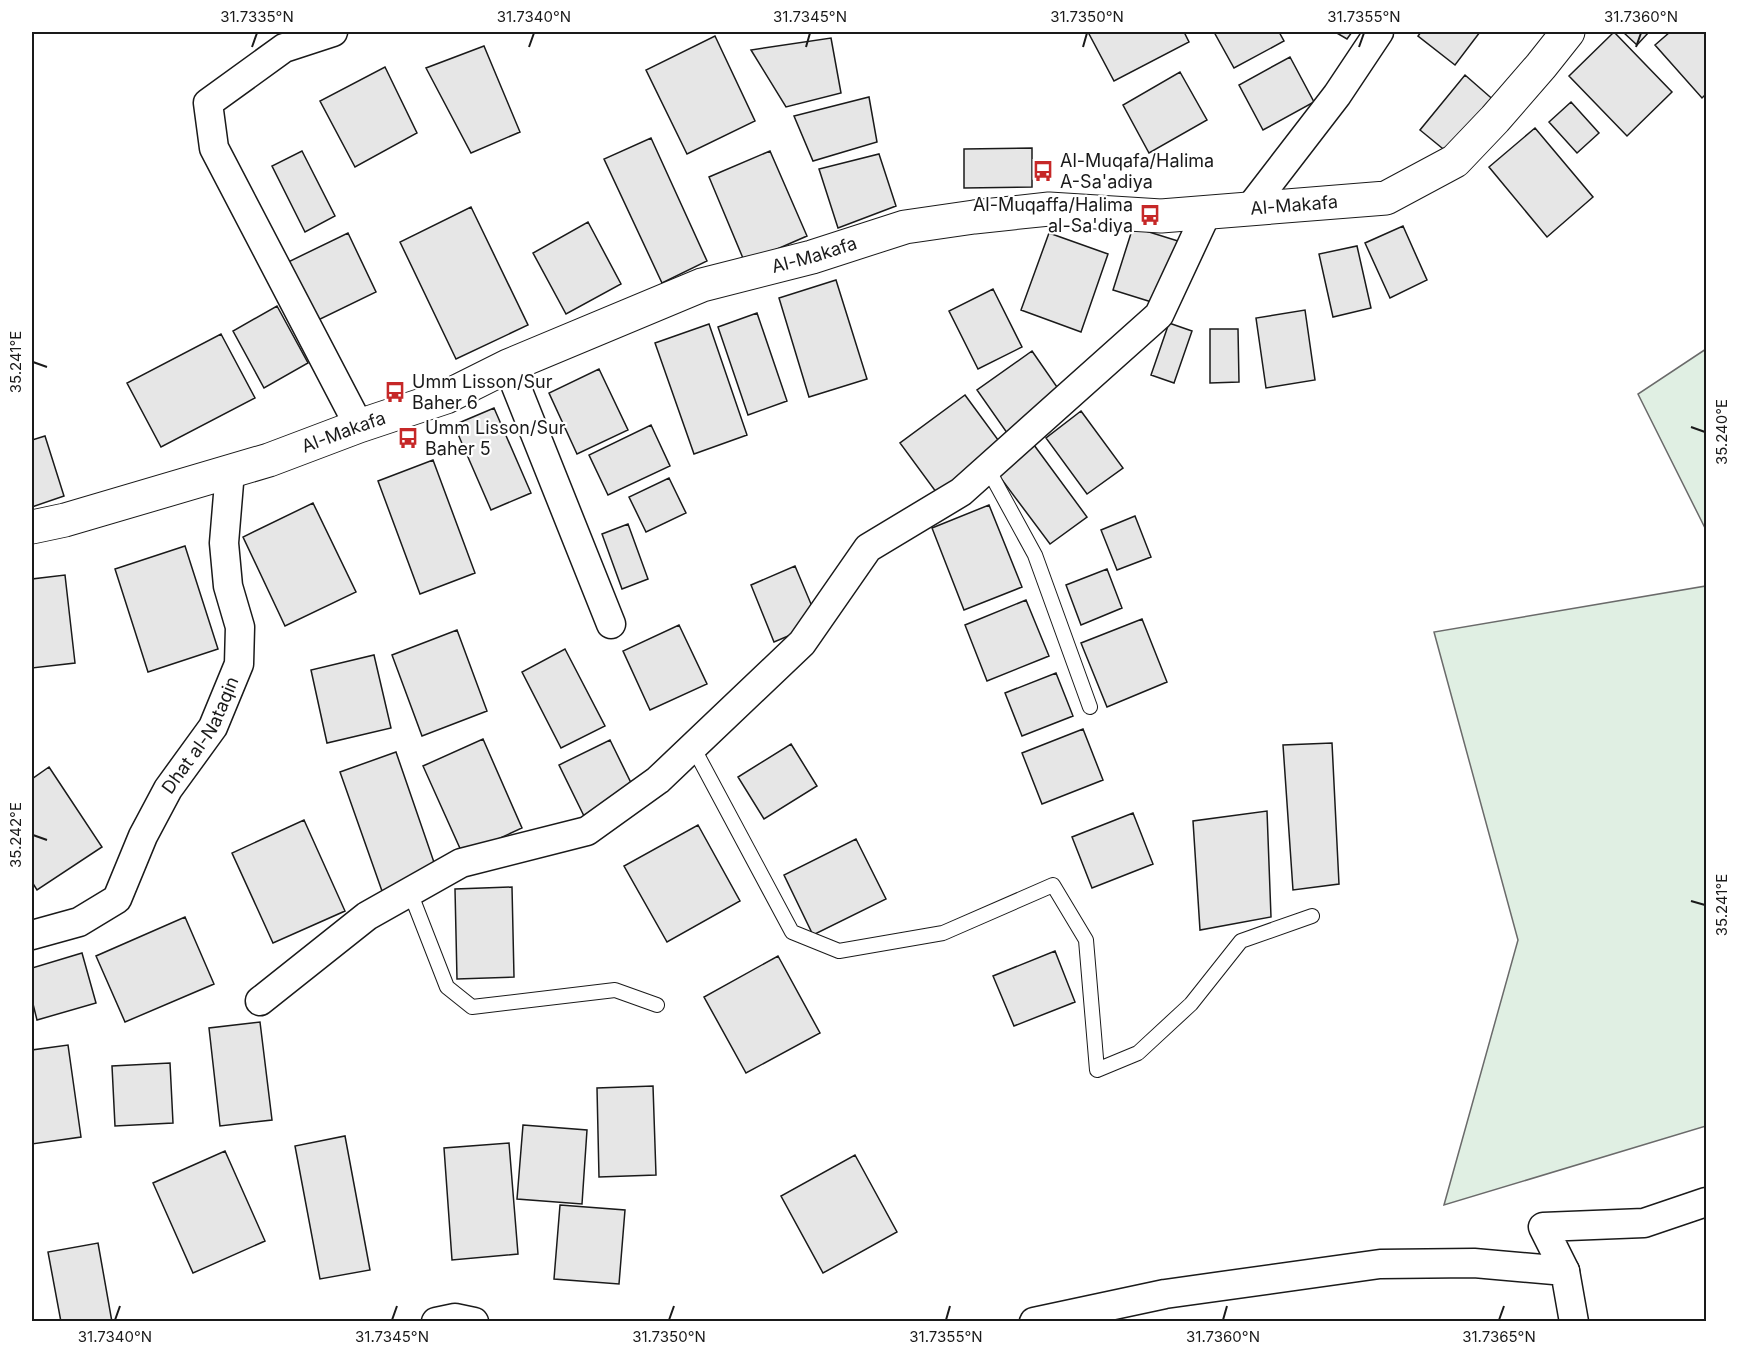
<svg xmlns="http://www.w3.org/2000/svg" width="1738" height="1353" viewBox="0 0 1738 1353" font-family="Inter,sans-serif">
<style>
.green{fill:#e0efe3;stroke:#6a6a6a;stroke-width:1.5}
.building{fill:#e6e6e6;stroke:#1a1a1a;stroke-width:1.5}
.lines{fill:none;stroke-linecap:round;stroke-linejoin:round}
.service-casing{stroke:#1a1a1a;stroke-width:16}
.minor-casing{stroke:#1a1a1a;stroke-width:31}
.tertiary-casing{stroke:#1a1a1a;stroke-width:35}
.service{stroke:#fff;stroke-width:14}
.minor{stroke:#fff;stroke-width:28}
.tertiary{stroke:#fff;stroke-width:33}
.ticks{fill:none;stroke:#1a1a1a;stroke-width:2}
.labels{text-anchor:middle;stroke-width:4.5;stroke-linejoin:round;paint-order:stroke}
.poi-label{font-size:18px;fill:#1a1a1a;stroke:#fff;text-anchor:start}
.street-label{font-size:18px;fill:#1a1a1a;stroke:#fff}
.neatline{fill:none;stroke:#1a1a1a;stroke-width:2}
.ticks-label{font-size:15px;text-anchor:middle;fill:#1a1a1a}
</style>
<rect width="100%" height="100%" fill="#fff"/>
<path class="green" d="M1706,349V530L1638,394Z
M1706,586V1126L1444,1205L1518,940L1434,632Z"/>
<path class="building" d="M1088,32H1184L1189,42L1114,81Z
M1214,32H1279L1284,41L1234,68Z
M1335,32H1352L1347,39Z
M1421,32H1480L1455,65L1418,36Z
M1614,32L1672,92L1627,136L1569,76Z
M1623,32H1649L1637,45Z
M1670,32H1706V94L1702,98L1655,45Z
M715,36L755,121L687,154L646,70Z
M831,38L841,93L786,107L751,50Z
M484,46L520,132L471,153L426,68Z
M1290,57L1314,102L1263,130L1239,85Z
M385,67L417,133L355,167L320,101Z
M1180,72L1207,120L1149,153L1123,105Z
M1465,75L1497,103L1453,157L1420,130Z
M869,97L877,142L813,161L794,116Z
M1571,102L1599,133L1577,153L1549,122Z
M1535,128L1593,197L1547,237L1489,167Z
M651,138L707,261L662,283L604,159Z
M1032,148V187L964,188V149Z
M302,151L335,216L305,232L272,166Z
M770,151L807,236L745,263L709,177Z
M879,154L896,206L838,228L819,169Z
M471,207L528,325L456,359L400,242Z
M588,222L621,284L566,314L533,253Z
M1403,226L1427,280L1390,298L1365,243Z
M1133,227L1178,241L1158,304L1113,290Z
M348,233L376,292L310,324L282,265Z
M1049,233L1108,254L1081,332L1021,310Z
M1357,246L1371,308L1333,317L1319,254Z
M836,280L867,379L809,397L779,298Z
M993,289L1022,347L978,369L949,311Z
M277,306L308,363L264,388L233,331Z
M1305,310L1315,380L1266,388L1256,318Z
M757,313L787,401L748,415L718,327Z
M1169,323L1192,331L1174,383L1151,375Z
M709,324L747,435L694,454L655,343Z
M1210,329H1238L1239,382L1210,383Z
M221,334L255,398L161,447L127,383Z
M1032,351L1066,400L1012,440L977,390Z
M599,369L628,430L577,454L549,393Z
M965,395L1004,448L939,496L900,443Z
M494,408L531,493L491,510L454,425Z
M1081,411L1123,468L1087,494L1046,438Z
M651,425L670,466L608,495L589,455Z
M45,436L64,496L32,507V440Z
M1034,445L1087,517L1050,544L997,473Z
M433,460L475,573L420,594L378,481Z
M669,478L686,513L646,532L629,497Z
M313,503L356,592L285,626L243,537Z
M989,505L1022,587L964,610L932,528Z
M1135,516L1151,557L1117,570L1101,530Z
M628,524L648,579L622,589L602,534Z
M185,546L218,649L148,672L115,569Z
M795,566L819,623L774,642L751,585Z
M1107,569L1122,608L1081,625L1066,585Z
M65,575L75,663L32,668V579Z
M1026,600L1049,656L987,681L965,625Z
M1142,619L1167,682L1107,707L1081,643Z
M679,625L707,684L650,710L623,651Z
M457,630L487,711L422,736L392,655Z
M565,649L605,726L561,748L522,672Z
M374,655L391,728L327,743L311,670Z
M1056,673L1073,716L1022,736L1005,693Z
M1083,729L1103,780L1042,804L1022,753Z
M483,739L522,828L463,855L423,766Z
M610,740L635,791L584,816L559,765Z
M1332,743L1339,884L1293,890L1283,745Z
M791,744L817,786L764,819L738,777Z
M396,752L437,871L382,891L340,772Z
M49,767L102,847L37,890L32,882V779Z
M1267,811L1271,917L1200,930L1193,821Z
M1133,813L1153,864L1092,888L1072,837Z
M304,820L345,911L273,943L232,853Z
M698,825L740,901L667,942L624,866Z
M856,839L886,899L813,935L784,875Z
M512,887L514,977L457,979L455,889Z
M185,917L214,984L125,1022L96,956Z
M1055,951L1075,1002L1014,1026L993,976Z
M82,953L96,1003L37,1020L32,1000V968Z
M778,956L820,1033L746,1073L704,997Z
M260,1022L272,1120L220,1126L209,1028Z
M68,1045L81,1137L32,1144V1050Z
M170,1063L173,1123L115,1126L112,1066Z
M653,1086L656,1175L599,1177L597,1088Z
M523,1125L587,1130L582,1204L517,1199Z
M345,1136L370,1270L320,1279L295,1146Z
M509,1143L518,1254L452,1260L444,1148Z
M225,1151L265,1241L193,1273L153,1183Z
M855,1155L897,1232L823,1273L781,1196Z
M560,1205L625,1210L619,1284L554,1279Z
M98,1243L112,1322H61L48,1252Z"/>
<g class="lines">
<defs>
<path id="service" d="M988,469L1035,555L1090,707
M693,747L792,932L839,951L943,933L1053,885L1086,940L1097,1070L1138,1053L1191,1004L1241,941L1312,916
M410,892L447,987L472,1007L615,990L657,1005"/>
<g id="minor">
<path d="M333,32L284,48L208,103L214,148L359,426"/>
<path d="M1250,208L1337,95L1379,32"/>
<path d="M508,366L611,624"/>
<path id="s1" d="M32,935L79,922L117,899L143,836L168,789L213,727L239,664L240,627L228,586L224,543L230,471"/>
<path d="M260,1001L367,916L461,863L587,831L658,780L802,643L868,548L961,492L1159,315L1207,212"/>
<path d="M1565,1271L1543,1227L1644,1223L1706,1202"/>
<path d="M436,1322L455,1318L474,1322"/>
<path d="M1034,1322L1165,1294L1380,1264L1474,1263L1565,1271L1574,1322"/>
</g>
<g id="tertiary">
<path id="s2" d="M32,527L65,520L269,460L359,426L446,397L508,366L702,285L812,257L905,227L974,217L1049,209L1161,216L1386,198L1455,161L1495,119L1541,66L1568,32"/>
</g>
</defs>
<use href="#service" class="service-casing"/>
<use href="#minor" class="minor-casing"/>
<use href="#tertiary" class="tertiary-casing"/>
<use href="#service" class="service"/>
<use href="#minor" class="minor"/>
<use href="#tertiary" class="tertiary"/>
</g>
<path class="ticks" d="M252,47L257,33M529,47L534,33M806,47L810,33M1083,47L1087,33M1359,47L1364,33M1636,47L1641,33M33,362L47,367M1691,427L1705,432M33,835L47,840M1691,901L1705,905M115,1320L120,1306M392,1320L397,1306M669,1320L674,1306M946,1320L950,1306M1223,1320L1227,1306M1499,1320L1504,1306"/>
<defs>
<symbol id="bus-bare" viewBox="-9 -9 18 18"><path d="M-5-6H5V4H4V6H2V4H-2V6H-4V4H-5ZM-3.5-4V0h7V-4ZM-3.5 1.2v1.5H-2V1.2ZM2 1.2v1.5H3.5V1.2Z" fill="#c62828" stroke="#fff" stroke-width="2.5" paint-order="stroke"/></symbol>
</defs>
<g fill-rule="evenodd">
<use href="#bus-bare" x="1028" y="156" width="30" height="30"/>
<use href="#bus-bare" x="1135" y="200" width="30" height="30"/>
<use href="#bus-bare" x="380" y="377" width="30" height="30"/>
<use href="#bus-bare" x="393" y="423" width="30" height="30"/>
</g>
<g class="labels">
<g class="poi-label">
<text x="1060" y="167">Al-Muqafa/Halima<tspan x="1060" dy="21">A-Sa'adiya</tspan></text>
<text x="1133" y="211" text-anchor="end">Al-Muqaffa/Halima<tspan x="1133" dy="21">al-Sa'diya</tspan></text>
<text x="412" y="388">Umm Lisson/Sur<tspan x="412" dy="21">Baher 6</tspan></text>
<text x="425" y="434">Umm Lisson/Sur<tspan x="425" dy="21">Baher 5</tspan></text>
</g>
<g class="street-label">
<text dy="6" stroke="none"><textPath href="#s2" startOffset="1316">Al-Makafa</textPath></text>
<text dy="6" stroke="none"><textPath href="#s2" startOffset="830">Al-Makafa</textPath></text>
<text dy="6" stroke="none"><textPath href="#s2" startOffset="326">Al-Makafa</textPath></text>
<text dy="6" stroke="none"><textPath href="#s1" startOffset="278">Dhat al-Nataqin</textPath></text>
</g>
</g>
<rect width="1738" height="1353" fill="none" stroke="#ffffff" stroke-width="66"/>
<rect x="33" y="33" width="1672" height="1287" class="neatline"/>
<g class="ticks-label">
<text x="257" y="22">31.7335°N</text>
<text x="534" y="22">31.7340°N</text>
<text x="810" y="22">31.7345°N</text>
<text x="1087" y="22">31.7350°N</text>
<text x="1364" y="22">31.7355°N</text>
<text x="1641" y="22">31.7360°N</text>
<text transform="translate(16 362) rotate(-90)" y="5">35.241°E</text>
<text transform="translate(1722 432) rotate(-90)" y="5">35.240°E</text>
<text transform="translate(16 835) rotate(-90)" y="5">35.242°E</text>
<text transform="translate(1722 905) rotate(-90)" y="5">35.241°E</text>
<text x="115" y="1342">31.7340°N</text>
<text x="392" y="1342">31.7345°N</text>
<text x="669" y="1342">31.7350°N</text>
<text x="946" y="1342">31.7355°N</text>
<text x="1223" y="1342">31.7360°N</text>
<text x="1499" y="1342">31.7365°N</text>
</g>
</svg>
